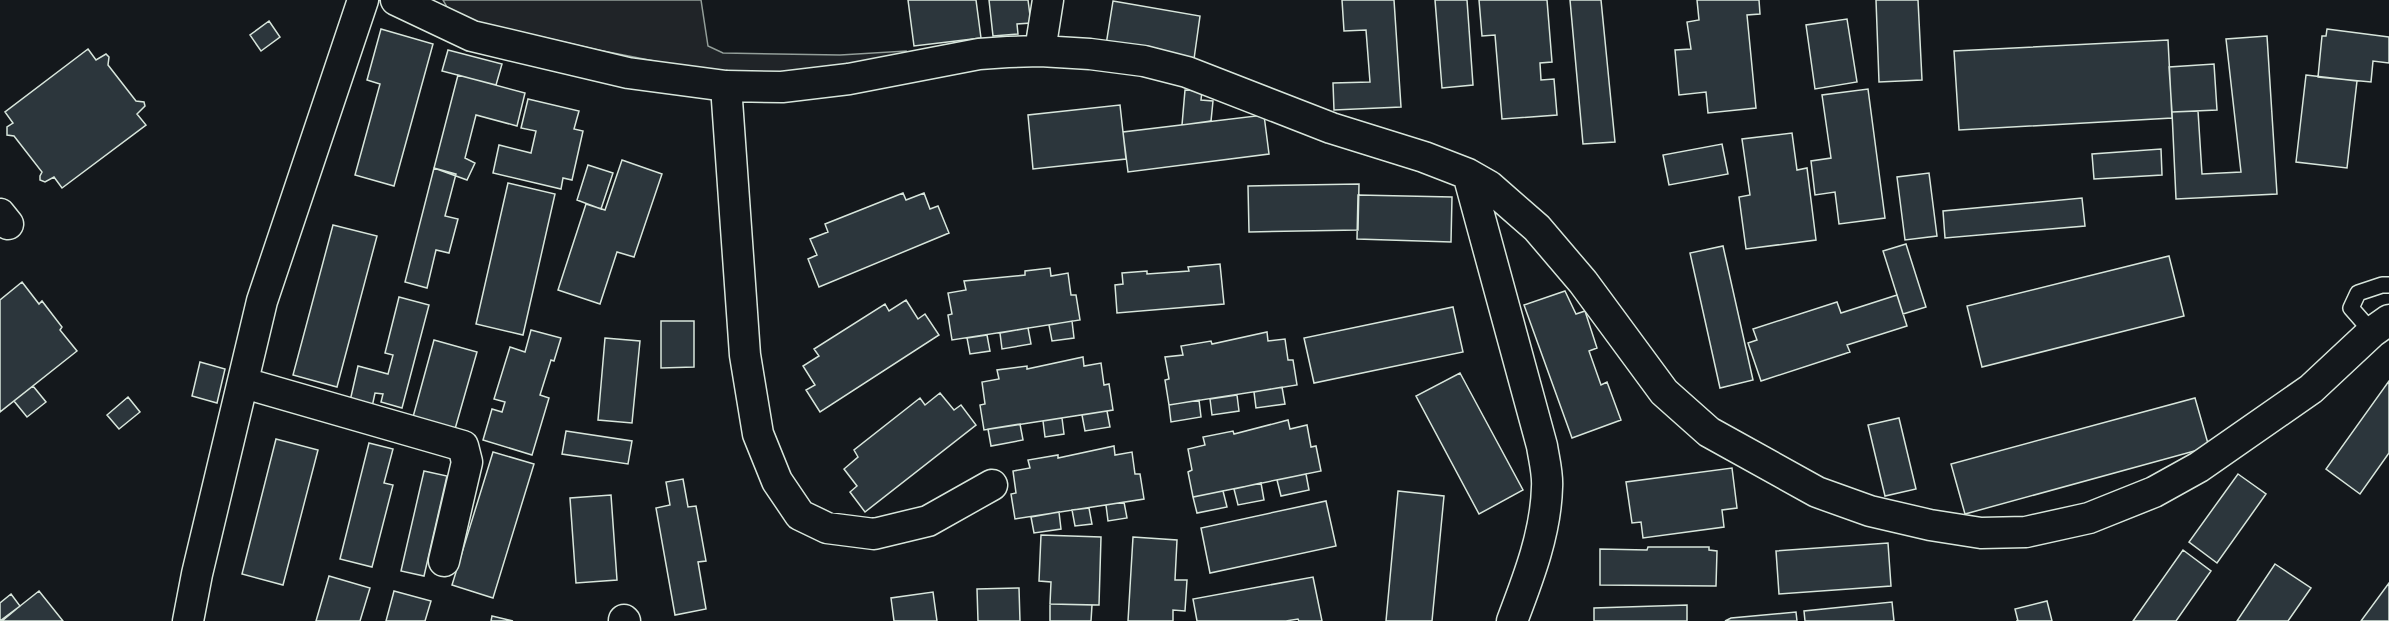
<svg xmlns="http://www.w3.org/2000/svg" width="2389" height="621" viewBox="0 0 2389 621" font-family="Overpass,sans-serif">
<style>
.green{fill:#202428;stroke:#939e99;stroke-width:1.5}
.building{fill:#2c363c;stroke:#d8e6dc;stroke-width:1.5}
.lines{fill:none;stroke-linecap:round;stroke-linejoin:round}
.lane-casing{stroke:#d8e6dc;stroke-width:18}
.street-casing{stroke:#d8e6dc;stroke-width:33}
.lane{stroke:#14181c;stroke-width:15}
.street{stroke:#14181c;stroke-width:30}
</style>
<rect width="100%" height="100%" fill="#14181c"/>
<path class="green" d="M443,0H701L708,46L723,53L840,55L906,51L904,60L780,76L695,69L598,50L469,20L447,7Z"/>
<path class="building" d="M908,0H976L981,38L914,46Z
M989,0H1028L1031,23L1017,24L1018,34L993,36Z
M1342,0H1394L1401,107L1334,110L1333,83L1370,82L1366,30L1344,31Z
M1435,0H1467L1473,85L1442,88Z
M1479,0H1547L1552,62L1540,63L1541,80L1554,79L1557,115L1502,119L1495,35L1482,36Z
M1570,0H1601L1615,142L1583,144Z
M1697,0H1759L1760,14L1747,15L1756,108L1708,113L1706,92L1679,95L1675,50L1691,49L1687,22L1699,20Z
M1876,0H1918L1922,80L1879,82Z
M1113,1L1200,16L1194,59L1106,45Z
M1847,19L1857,82L1815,89L1806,25Z
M269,21L280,37L261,51L250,35Z
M381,29L433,44L394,186L355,175L380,84L367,80Z
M2327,29L2389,37V63L2373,61L2371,82L2318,77L2322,36H2326Z
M2267,36L2277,194L2176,199L2172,112L2198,111L2202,174L2241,172L2226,39Z
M2168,40L2172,118L1959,130L1954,51Z
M88,49L96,60L106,54L109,57L108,65L136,101L144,102L145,106L137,114L146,125L62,188L54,177L45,182L40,180V176L42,172L14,136L7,135V127L13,123L5,112Z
M448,50L502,64L496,85L442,71Z
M2214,64L2217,110L2172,112L2169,67Z
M458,75L525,93L517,126L476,115L465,158L475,163L467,180L434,168Z
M2306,75L2357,81L2347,168L2296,162Z
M1868,89L1885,218L1839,224L1835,192L1815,195L1811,161L1831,158L1822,95Z
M1185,90L1202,91L1201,100L1213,101L1211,121L1182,125Z
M528,99L579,111L574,129L583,131L572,180L563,178L561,189L493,173L499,145L531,153L536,131L521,128Z
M1120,105L1126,159L1033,169L1028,115Z
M1264,115L1269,154L1128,172L1123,132Z
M1792,133L1797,170L1807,168L1816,240L1746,249L1739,197L1750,195L1742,139Z
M1722,144L1728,174L1669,185L1663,155Z
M2161,149L2162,175L2094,179L2092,154Z
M622,160L662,174L634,257L617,252L600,304L558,290L586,204L605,210Z
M588,165L613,173L601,209L577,200Z
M434,168L456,174L445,216L458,219L449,253L436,250L427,288L405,282Z
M1929,173L1937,236L1905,240L1897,177Z
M508,183L555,194L523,335L476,324Z
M1359,184L1358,230L1249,232L1248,186Z
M903,193L906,200L924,193L930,209L938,206L949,233L819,287L808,259L817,255L810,239L828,232L825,224Z
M1358,195L1452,197L1451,242L1357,239Z
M2082,198L2085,226L1945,238L1943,211Z
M333,225L377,236L337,387L293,375Z
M1906,244L1926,307L1903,314L1883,251Z
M1723,246L1753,380L1720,388L1690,253Z
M2169,256L2184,316L1982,367L1967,306Z
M1220,264L1224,304L1117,313L1115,285L1123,284L1122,273L1147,271V274L1189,271L1188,267Z
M1050,268L1051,276L1068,273L1071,295H1076L1080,320L952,340L948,315L952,314L948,293L966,290L964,281L1025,275V271Z
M22,282L39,304L42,301L62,327L60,330L77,351L0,412V300Z
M1565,291L1576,314L1585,311L1597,348L1589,351L1601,385L1607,382L1621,420L1572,438L1524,305Z
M1897,295L1907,326L1847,345L1850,352L1761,381L1748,343L1757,340L1753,329L1837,302L1841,313Z
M399,297L429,305L402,408L381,402L383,394L375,393L372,407L350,401L358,366L388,374L393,355L385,353Z
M906,300L918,319L925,314L939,335L820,412L806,390L815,385L803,366L819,356L814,349L885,304L889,311Z
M1453,307L1463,352L1314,383L1304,338Z
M661,321H694V367L661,368Z
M1072,321L1074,338L1052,341L1049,325Z
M1028,328L1031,344L1002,349L1000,333Z
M531,330L561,338L554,361L551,360L540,395L549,398L532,455L483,440L492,409L502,412L505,402L494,399L510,347L525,352Z
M1267,332L1268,341L1285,339L1288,360H1293L1297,385L1169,405L1165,380L1169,379L1165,357L1183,355L1181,346L1211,341L1212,344Z
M987,335L990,351L970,354L967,338Z
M605,338L640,341L632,423L598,420Z
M434,340L477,352L455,429L413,417Z
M1083,357L1084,366L1101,363L1104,385L1109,384L1113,410L984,430L980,405L985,404L982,382L999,379L997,370L1027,366V369Z
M200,362L225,369L217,403L192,396Z
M1460,373L1523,490L1479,514L1416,396Z
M2389,381V453L2360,494L2326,469Z
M33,386L46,402L27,417L14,401Z
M1282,387L1285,404L1256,408L1254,392Z
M940,393L954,410L961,405L976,425L865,512L850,492L857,486L844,469L858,457L854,450L920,398L925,405Z
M1237,395L1239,411L1212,415L1210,399Z
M128,397L140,412L119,429L107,415Z
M2195,398L2209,447L1965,514L1951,464Z
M1199,400L1201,417L1171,422L1169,405Z
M1107,411L1110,427L1085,431L1082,415Z
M1062,418L1064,434L1045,437L1043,421Z
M1899,418L1916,489L1885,496L1868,425Z
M1288,420L1290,429L1307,425L1311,447L1316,446L1321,471L1193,497L1188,472L1192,470L1188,449L1205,445L1203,437L1233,431L1234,434Z
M1020,424L1023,440L991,446L988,429Z
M566,431L632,441L628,464L562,454Z
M276,439L318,450L283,585L242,574Z
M369,443L393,449L384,483L393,485L372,567L340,559Z
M1114,446L1115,455L1132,452L1135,474H1140L1144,499L1015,519L1011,494L1016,493L1013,471L1030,468L1028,460L1058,455V458Z
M493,452L534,464L493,598L452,585Z
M1732,468L1737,508L1722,510L1724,527L1643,538L1641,522L1632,523L1626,482Z
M424,471L447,476L424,576L401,571Z
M1306,474L1309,490L1281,496L1277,480Z
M2238,474L2266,494L2217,563L2189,542Z
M683,479L688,507L696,506L706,561L698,562L706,609L675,615L656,508L670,505L666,482Z
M1261,483L1264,500L1238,505L1234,489Z
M1223,491L1227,507L1197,513L1193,497Z
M1398,491L1444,496L1432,621H1386Z
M611,495L617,580L576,583L570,498Z
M1326,501L1336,546L1210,573L1201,528Z
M1124,502L1127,518L1108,521L1106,505Z
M1089,508L1092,524L1075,526L1072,510Z
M1059,512L1061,529L1034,533L1031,517Z
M1041,535L1101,537L1099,605L1050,604L1051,582L1039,581Z
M1133,537L1177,540L1175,580H1187L1185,611L1173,610V621H1128Z
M1888,543L1891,586L1779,594L1776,551Z
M1648,547H1709V550L1717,551L1716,586L1600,585V549L1647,550Z
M2183,550L2211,571L2176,621H2133Z
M2275,564L2311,588L2288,621H2237Z
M329,576L370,588L360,621H316Z
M1313,577L1322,621H1299L1298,619L1286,621H1197L1193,599Z
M2389,583V621H2361Z
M1019,588L1020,621H978L977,589Z
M39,591L63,621H2L20,606Z
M394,591L431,601L425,621H386Z
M933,592L937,621H894L891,598Z
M11,594L20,606L0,621V603Z
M2047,601L2052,621H2016H2018L2015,609Z
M1892,602L1894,621H1805L1804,611Z
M1050,604L1092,605L1091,621H1050Z
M1687,605V621H1594V608Z
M1796,612L1797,621H1725L1731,618Z
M492,616L513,621H491Z"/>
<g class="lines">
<defs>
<path id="lane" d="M2372,332L2351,308L2358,293L2382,285H2389"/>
<path id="street" d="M396,0L472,36L628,73L726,86L782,87L849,79L979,54L1008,52L1040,51L1090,54L1144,61L1187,72L1331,128L1424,157L1468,174L1489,186L1537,228L1583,282L1664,392L1709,432L1817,492L1870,511L1930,525L1981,533L2026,532L2089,518L2154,492L2199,467L2311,389L2372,332L2389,320
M1040,51L1048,0
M726,86L745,355L758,434L777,481L800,515L827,528L874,534L928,521L992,485
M1468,174L1542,446C1544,459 1548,474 1547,487C1546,533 1528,579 1512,621
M0,214L8,224
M244,383L463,446L467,462L444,561
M624,620L625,621
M188,621L197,574L262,301L363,0"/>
</defs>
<use href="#lane" class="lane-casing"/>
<use href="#street" class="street-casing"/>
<use href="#lane" class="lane"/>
<use href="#street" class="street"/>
</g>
</svg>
